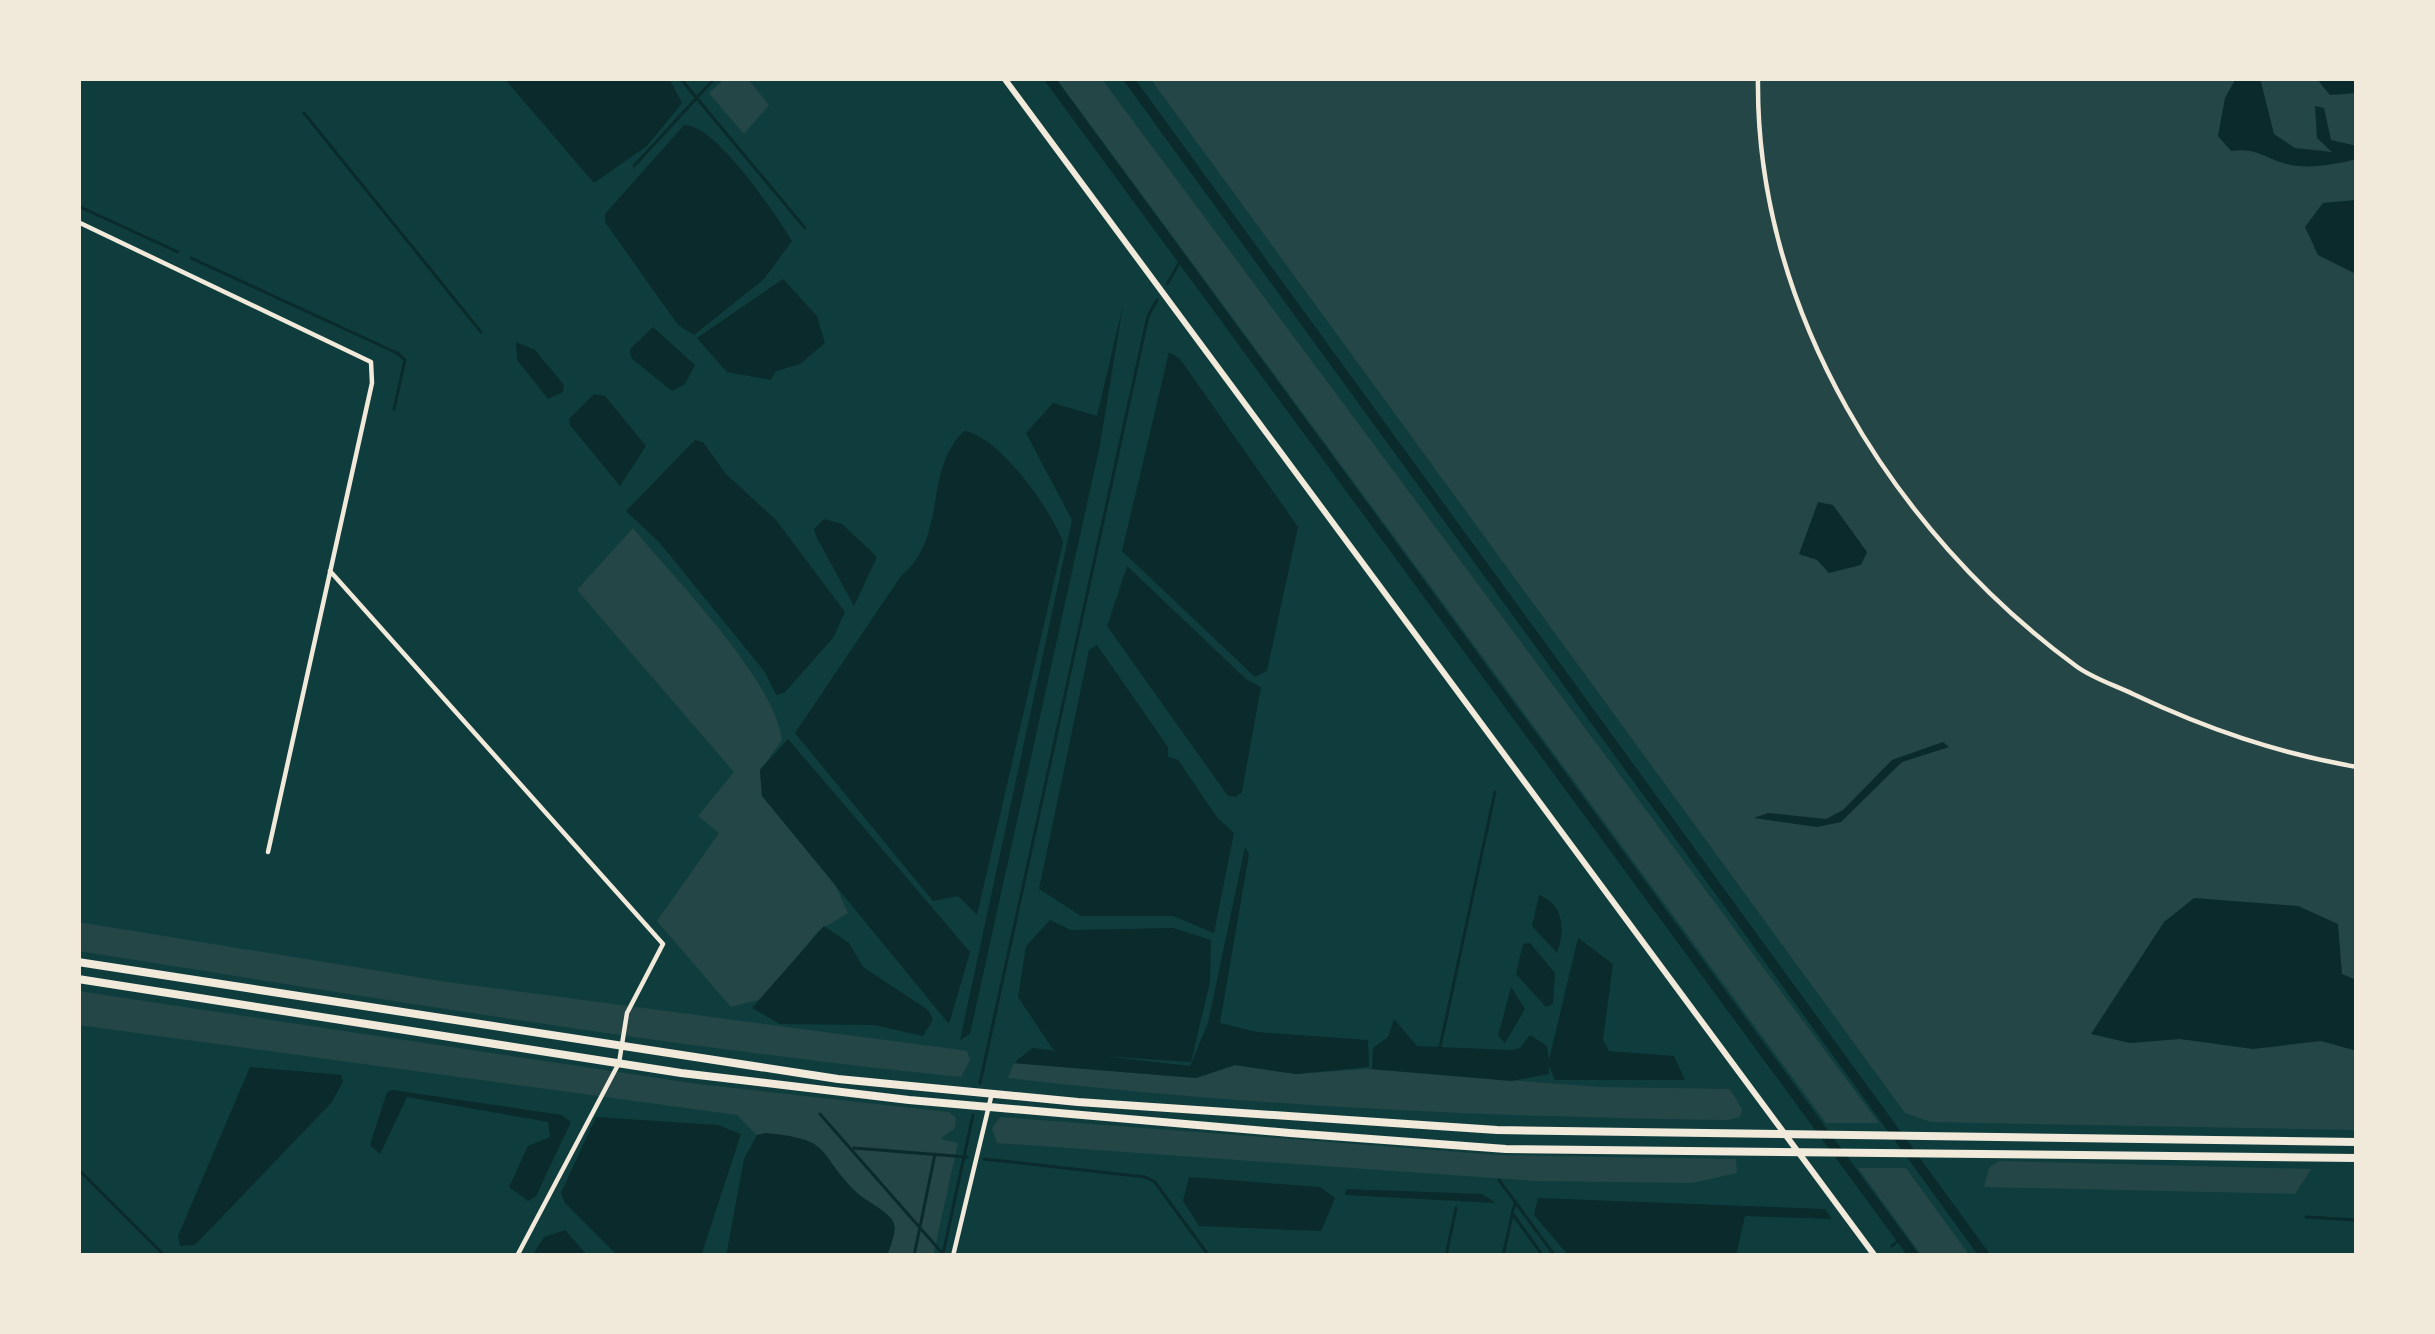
<svg xmlns="http://www.w3.org/2000/svg" width="2435" height="1334" viewBox="0 0 2435 1334" font-family="Arial,sans-serif">
<style>
.green{fill:#244646}
.water{fill:#0a2a2b}
.lines{fill:none;stroke-linecap:round;stroke-linejoin:round}
.stream{stroke:#0a2a2b;stroke-width:3}
.canal{stroke:#0a2a2b;stroke-width:10}
.minor{stroke:#f1e9da;stroke-width:4.5}
.tertiary{stroke:#f1e9da;stroke-width:6}
.trunk{stroke:#f1e9da;stroke-width:8}
</style>
<rect width="100%" height="100%" fill="#0f3d3e"/>
<path class="green" d="M725,78H747L769,105L744,134L709,93Z
M1056,78H1101L1879,1123H1826Z
M1150,78H2357V1130L1931,1122L1905,1113Z
M633,528C674,579 774,678 782,740L760,770L762,796L831,876L848,913L818,931L766,998L731,1007L657,921L719,833L698,816L734,772L577,590Z
M78,922L447,982L954,1049L967,1051L970,1060L961,1077C665,1047 371,997 78,951Z
M78,991L698,1084L949,1112L956,1118L955,1128L940,1139L958,1143L933,1256H887L895,1229L892,1219L766,1133L757,1135L737,1115L78,1025Z
M1014,1063L1196,1078L1235,1065L1296,1074L1366,1069L1599,1087L1730,1089L1742,1109L1740,1117L1728,1120C1487,1117 1247,1106 1008,1078Z
M1000,1117L1498,1155L1736,1159L1737,1173L1692,1183L1535,1181L997,1143L992,1128Z
M1999,1161L2311,1169L2295,1194L1984,1187L1989,1168Z
M1858,1168H1906L1970,1256H1922Z"/>
<path class="water" d="M504,78H669L682,103L647,146L594,183Z
M2236,78H2260L2274,134L2295,148L2332,152L2317,138L2315,106L2324,108L2331,140L2357,146V159C2336,164 2309,170 2287,164C2264,158 2257,147 2231,151L2218,136L2225,98Z
M2316,78L2357,79V93L2330,95Z
M684,125C716,124 775,214 792,241L764,279L694,335L678,325L605,222V214Z
M2357,200V274H2356L2318,255L2305,227L2323,203Z
M783,279L817,316L825,343L800,364L776,371L771,380L727,372L697,338Z
M1123,305L1100,445L970,1034L960,1040L1072,520L1026,433L1053,403L1097,416Z
M653,327L695,365L685,384L672,391L631,358L630,349Z
M516,342L535,350L564,385L563,392L548,399L517,360Z
M1169,352L1180,359L1298,527L1267,671L1255,677L1122,551Z
M594,394L605,396L646,446L620,486L570,425L569,419Z
M964,431C999,436 1050,508 1063,542L977,915L958,896L933,901L795,733L901,576C948,538 923,470 964,431Z
M695,440L703,442L725,473L776,520L845,612L833,638L784,693L776,695L765,672L659,542L626,511Z
M1818,502L1833,505L1867,552L1861,565L1829,573L1817,560L1799,554Z
M824,519L842,524L877,557L854,606L816,536L814,529Z
M1127,566L1246,679L1261,687L1242,792L1236,797L1228,796L1107,626Z
M1097,645L1168,747V757L1178,760L1217,817L1234,833L1214,933L1173,916H1081L1039,889L1089,650Z
M788,739L970,952L949,1024L762,796L760,770Z
M1943,742L1949,747L1902,762L1841,822L1817,827L1754,818L1768,813L1826,819L1843,810L1892,760Z
M1245,847L1249,854L1220,1023L1257,1032L1368,1040L1369,1067L1296,1074L1235,1065L1196,1078L1014,1063L1032,1048L1190,1066L1208,1023Z
M1539,895C1565,905 1565,931 1557,953L1532,926Z
M2194,898L2298,906L2338,924L2342,974L2357,980V1051L2321,1041L2253,1049L2180,1039L2130,1043L2091,1034L2164,922Z
M1050,920L1071,930L1173,928L1211,940L1210,982L1191,1062L1059,1053L1052,1048L1018,997L1026,946Z
M824,926L849,943L863,967L928,1010L933,1019L923,1036L874,1025L780,1024L752,1008Z
M1578,938L1613,964L1603,1040L1609,1051L1674,1056L1685,1080H1555L1549,1066V1074L1511,1081L1372,1069L1373,1048L1388,1037L1394,1019L1417,1046L1510,1050L1520,1048L1530,1035L1547,1046L1549,1060Z
M1530,943L1555,973L1553,1004L1546,1007L1516,974L1523,944Z
M1511,987L1525,1009L1505,1043L1498,1036Z
M250,1067L341,1075L343,1082L331,1103L195,1245L180,1246L178,1236Z
M393,1090L562,1115L571,1122L536,1196L528,1201L509,1187L528,1146L550,1137L548,1122L407,1097L380,1154L370,1145L387,1092Z
M596,1117L718,1125L741,1134L701,1256H618L565,1203L561,1193Z
M766,1133C834,1140 815,1150 855,1191C865,1201 885,1209 892,1220C899,1229 890,1246 887,1256H726L744,1159L757,1135Z
M1189,1177L1320,1187L1335,1198L1321,1231L1199,1226L1183,1201Z
M1346,1189L1482,1194L1496,1203L1345,1195Z
M1538,1198L1825,1209L1832,1219L1745,1216L1736,1256H1569L1534,1215Z
M565,1230L588,1256H532L544,1237Z"/>
<g class="lines">
<path class="stream" d="M680,78L805,228
M304,113L481,332
M634,166L715,78
M78,206L178,252
M191,258L397,353L405,360L394,409
M1167,284L1182,258
M1440,1047L1495,792
M980,1083L1148,316L1157,300
M820,1114L943,1254
M854,1148L967,1157
M984,1159L1145,1177L1154,1181L1209,1256
M78,1169L165,1256
M1499,1180L1555,1256
M1515,1204L1512,1213L1543,1256
M2306,1217L2357,1220
M1892,1246L1901,1238
M943,1254L973,1115
M914,1256L935,1154
M1446,1256L1456,1208
M1503,1256L1512,1215"/>
<path class="canal" d="M1049,78L1914,1256
M1128,78L1985,1256"/>
<path class="minor" d="M1758,78C1755,309 1892,531 2076,666C2092,678 2114,685 2133,694C2207,729 2277,753 2357,767
M78,222L371,362L372,383L268,852
M330,571L663,944L627,1013L619,1063L517,1256
M953,1256L992,1093"/>
<path class="tertiary" d="M1004,78L1875,1256"/>
<path class="trunk" d="M78,962L838,1079L1078,1102L1497,1130L2357,1142
M78,979L681,1073L909,1100L1290,1133L1506,1149L2357,1158"/>
</g>
<rect width="2435" height="1334" fill="none" stroke="#f1e9da" stroke-width="162"/>
</svg>
